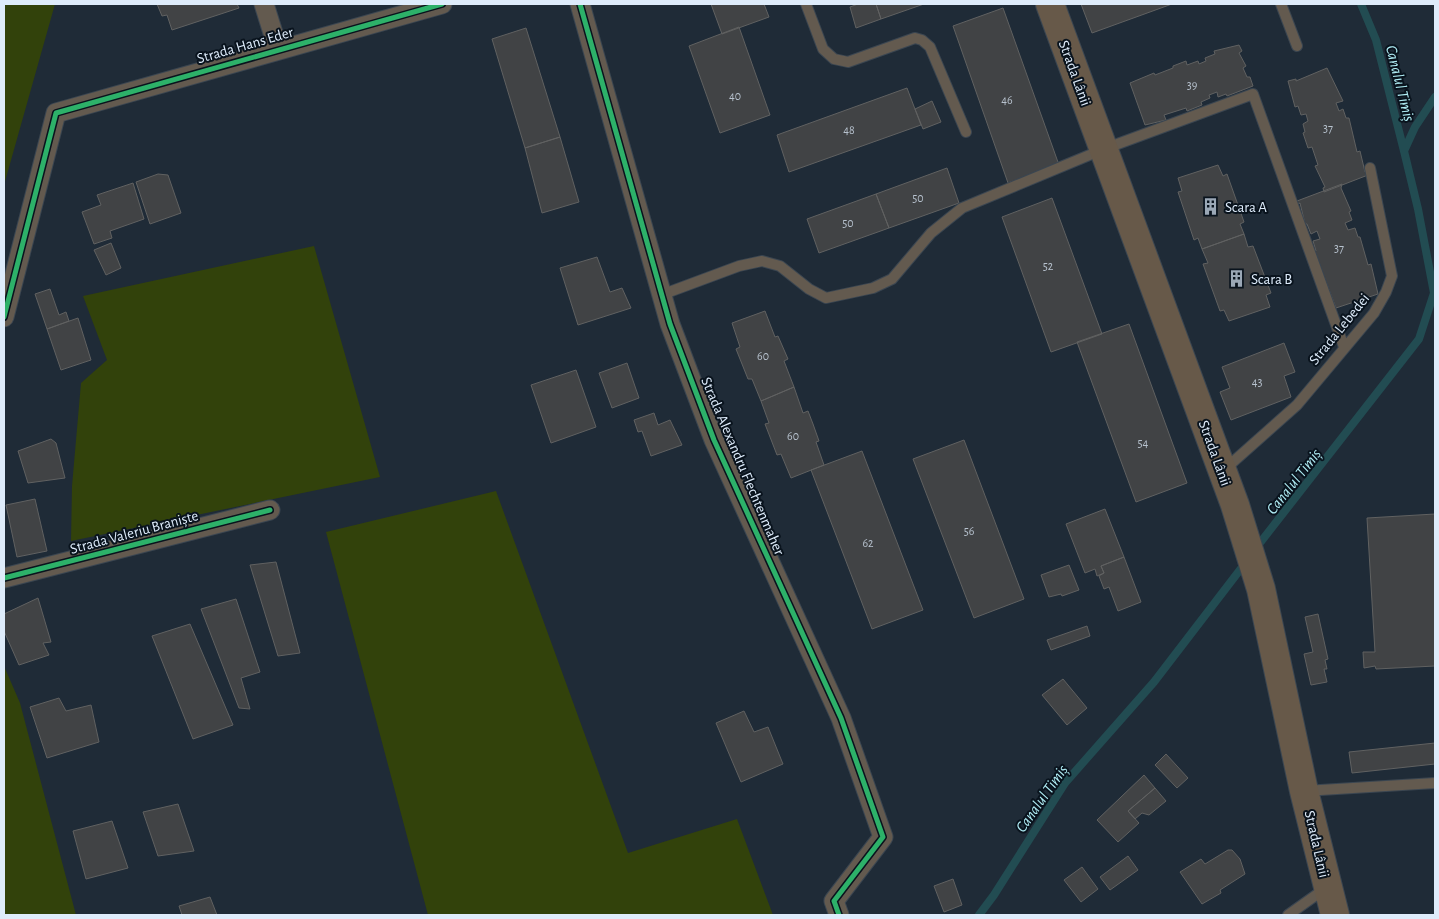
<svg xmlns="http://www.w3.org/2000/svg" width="1439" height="919" viewBox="0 0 1439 919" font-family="'Alegreya Sans',sans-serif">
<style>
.green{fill:#32420b}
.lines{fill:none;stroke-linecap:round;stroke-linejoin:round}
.stream{stroke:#224c52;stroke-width:8}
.building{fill:#414345;stroke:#606161}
.lane-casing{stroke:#3b4651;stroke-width:12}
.street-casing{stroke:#3b4651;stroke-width:21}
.secondary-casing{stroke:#3b4651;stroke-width:30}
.lane{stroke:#635a4f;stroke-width:10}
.street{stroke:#635a4f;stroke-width:19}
.secondary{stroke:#675949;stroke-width:28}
.cycleway-casing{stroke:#09131d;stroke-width:8}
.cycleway{stroke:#2db169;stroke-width:5}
.labels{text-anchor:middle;stroke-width:4;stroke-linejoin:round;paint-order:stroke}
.number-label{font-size:12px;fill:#b7c2ce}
.street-label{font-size:15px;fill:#deecfb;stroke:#09131d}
.poi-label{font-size:15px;fill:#deecfb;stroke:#09131d;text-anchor:start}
.water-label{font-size:16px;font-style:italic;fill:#b1eef6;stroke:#09131d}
</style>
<rect width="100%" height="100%" fill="#1f2b37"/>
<path class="green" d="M4,4H55L4,185Z
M314,246L380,477L71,541L72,486L81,383L107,360L83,296Z
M496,491L628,853L737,819L773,915H428L326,532Z
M4,666L20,703L76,915H4Z"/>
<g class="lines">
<path class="stream" d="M1404,151L1415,127L1435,97
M1256,548L1419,339L1434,293L1418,209L1404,151L1376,40L1361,4
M979,915L994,895L1065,783L1154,682L1246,562"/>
</g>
<path class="building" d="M157,4H237L239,8L172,30L167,15L162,16Z
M711,4H764L769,17L722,34Z
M858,4H876L881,19L856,28L850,7Z
M876,4H924L881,19Z
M1081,4H1172L1092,33Z
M1003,8L1059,165L1008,183L953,26Z
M739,27L770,115L720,133L689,46Z
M526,28L560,137L525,148L492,39Z
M1239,45L1242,51L1239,53L1246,66L1243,68L1247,77H1250L1253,86L1227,96L1226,94L1218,97L1217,92L1209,95L1210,98L1201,102L1202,105L1187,111L1186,108L1164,115L1166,120L1145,125L1130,83L1154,73L1155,75L1173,68V66L1186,61L1187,65L1198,61L1199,64L1206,61L1205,58L1215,54L1214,51Z
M1327,68L1343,101L1336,103L1339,111L1343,109L1346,118H1349L1357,152L1360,151L1365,172L1367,171L1368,175L1324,192L1323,188L1325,187L1315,166L1318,165L1312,147L1308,148L1303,133L1305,132L1303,124L1308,121L1306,114L1301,115L1298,106L1295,107L1288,81L1296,79V81Z
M907,88L921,125L789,172L777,135Z
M932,101L941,122L923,129L915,109Z
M560,137L579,202L542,213L525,148Z
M1218,165L1223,176L1227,174L1244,222L1240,224L1244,234L1202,249L1198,238L1194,240L1178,192L1182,191L1178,178Z
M947,168L959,203L889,228L876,194Z
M158,174L168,175L181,213L150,224L136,182Z
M133,183L144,219L110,231L112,238L94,244L82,212L101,205L97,195Z
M1342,184L1341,188L1351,211L1349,212L1352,220L1345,223L1348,230L1355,228L1358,237H1360L1368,265L1371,264L1378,294L1336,308L1314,251H1316L1313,241L1320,239L1317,231L1311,234L1307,224H1305L1300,203L1298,204L1297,201Z
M876,194L889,228L819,253L807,219Z
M1052,198L1102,334L1051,352L1002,217Z
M1244,234L1248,247L1253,246L1271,293L1266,295L1270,307L1229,321L1224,310L1220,311L1203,264L1208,263L1202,249Z
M111,243L121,268L106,275L94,250Z
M597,257L610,292L622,288L631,308L578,325L560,268Z
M50,289L59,315L66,312L69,321L47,329L35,294Z
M765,311L775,337L778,336L788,359L784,361L794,387L761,401L752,379H748L736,349L740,347L732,323Z
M78,318L91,360L61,370L47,329Z
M1129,324L1187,483L1136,502L1077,342Z
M1284,343L1295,372L1284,376L1291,397L1231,420L1220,392L1230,388L1222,367Z
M627,363L639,398L612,408L599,373Z
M576,370L596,427L551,443L531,385Z
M794,387L803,413L808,411L813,424L819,441L816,442L824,465L791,478L781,454L777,455L765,424L769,423L761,401Z
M654,413L658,425L670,420L682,445L651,456L642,431L638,432L634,420Z
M51,439L56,443L65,478L28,483L18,451Z
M964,440L1024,599L974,618L913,459Z
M862,451L923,610L872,629L811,470Z
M35,499L47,551L17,557L6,505Z
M1105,509L1124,557L1101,566L1104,573L1097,576L1095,569L1085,573L1066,524Z
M1435,514V666L1376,669L1375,666L1364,668L1363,652H1375L1367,518Z
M1124,557L1141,602L1118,611L1109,587L1104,589L1099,576L1104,573L1101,566Z
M276,562L300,653L278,656L250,565Z
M1069,565L1079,590L1062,596L1061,594L1049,597L1041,575Z
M38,598L51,642L43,643L49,655L19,665L4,631V614Z
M236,599L260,672L241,678L250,709L239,708L201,609Z
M1318,614L1328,659L1325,660L1327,669H1324L1327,682L1311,685L1304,654L1313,652L1305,617Z
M190,624L233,725L193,739L152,636Z
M1087,626L1090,636L1051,650L1047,640Z
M1063,679L1087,708L1067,725L1042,695Z
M59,698L66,711L91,705L99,742L47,758L30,707Z
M744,711L754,732L768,727L783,764L741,782L716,723Z
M1435,743V764L1352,773L1349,752Z
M1166,754L1188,778L1177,788L1155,765Z
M1144,775L1155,788L1128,811L1139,823L1118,842L1097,820Z
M1155,788L1166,801L1149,815L1142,813L1135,819L1128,811Z
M178,804L194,851L158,856L143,812Z
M112,821L128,868L86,879L73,831Z
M1228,850H1232L1240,859L1245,874L1220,890L1221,893L1202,904L1180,872L1201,859L1205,864Z
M1128,856L1138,870L1110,890L1100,877Z
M1082,867L1098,889L1081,902L1064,880Z
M953,879L962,905L944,912L934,886Z
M210,897L217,915H182L179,906Z"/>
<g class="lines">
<defs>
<path id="lane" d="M806,4L823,49L834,59L848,62L915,38L922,40L930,47L966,132
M1281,4L1297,46
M661,295L739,266L762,261L780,266L809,289L826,298L873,288L892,279L931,233L962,208L1104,149L1253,94L1344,347
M1225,469L1297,405L1374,313L1386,292L1392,276L1370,168
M1304,791L1435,783
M1288,915L1326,888"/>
<path id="street" d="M264,4L278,49
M580,4L670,324L714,440L841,718L883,837L834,901L839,915
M4,317L56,113L442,4
M4,578L270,510"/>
<path id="secondary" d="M1050,4L1235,505L1261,589L1304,791L1335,915"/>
</defs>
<use href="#lane" class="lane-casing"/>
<use href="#street" class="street-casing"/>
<use href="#secondary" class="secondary-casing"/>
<use href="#lane" class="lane"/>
<use href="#street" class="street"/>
<use href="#secondary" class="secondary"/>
<defs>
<path id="cycleway" d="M580,4L670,324L714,440L841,718L883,837L834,901L839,915
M4,317L56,113L442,4
M4,578L270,510"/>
</defs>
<use href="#cycleway" class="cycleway-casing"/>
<use href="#cycleway" class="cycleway"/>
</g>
<defs>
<symbol id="building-bare" viewBox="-9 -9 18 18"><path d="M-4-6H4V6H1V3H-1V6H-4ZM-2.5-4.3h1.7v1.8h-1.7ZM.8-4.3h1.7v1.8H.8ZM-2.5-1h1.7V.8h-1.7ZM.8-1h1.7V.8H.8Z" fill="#9ba8b6" stroke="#09131d" stroke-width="2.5" paint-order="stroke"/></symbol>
</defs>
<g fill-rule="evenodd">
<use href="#building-bare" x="1198" y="194" width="25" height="25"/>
<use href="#building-bare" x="1224" y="266" width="25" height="25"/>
</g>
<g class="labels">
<g class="number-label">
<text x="1192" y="89">39</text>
<text x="735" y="100">40</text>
<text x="1007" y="104">46</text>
<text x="1328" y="132">37</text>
<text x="849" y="134">48</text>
<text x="918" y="202">50</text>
<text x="848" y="227">50</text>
<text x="1339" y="252">37</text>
<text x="1048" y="270">52</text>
<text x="763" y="360">60</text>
<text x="1257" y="386">43</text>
<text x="793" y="440">60</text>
<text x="1143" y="447">54</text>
<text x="969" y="535">56</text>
<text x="868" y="547">62</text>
</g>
<g class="street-label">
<text transform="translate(245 45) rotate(-16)" y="5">Strada Hans Eder</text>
<text transform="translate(1075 73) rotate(70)" y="5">Strada Lânii</text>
<text transform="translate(1339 329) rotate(-51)" y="5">Strada Lebedei</text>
<text transform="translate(1215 453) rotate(70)" y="5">Strada Lânii</text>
<text transform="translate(743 466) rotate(67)" y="5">Strada Alexandru Flechtenmaher</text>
<text transform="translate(134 532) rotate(-15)" y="5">Strada Valeriu Braniște</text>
<text transform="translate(1317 844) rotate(77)" y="5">Strada Lânii</text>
</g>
<g class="poi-label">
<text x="1225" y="212">Scara A</text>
<text x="1251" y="284">Scara B</text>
</g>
<g class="water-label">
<text transform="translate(1401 83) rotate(76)" y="6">Canalul Timiș</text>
<text transform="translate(1293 481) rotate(-52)" y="6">Canalul Timiș</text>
<text transform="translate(1041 798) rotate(-55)" y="6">Canalul Timiș</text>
</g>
</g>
<rect width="1439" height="919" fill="none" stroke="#deecfb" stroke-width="10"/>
</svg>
